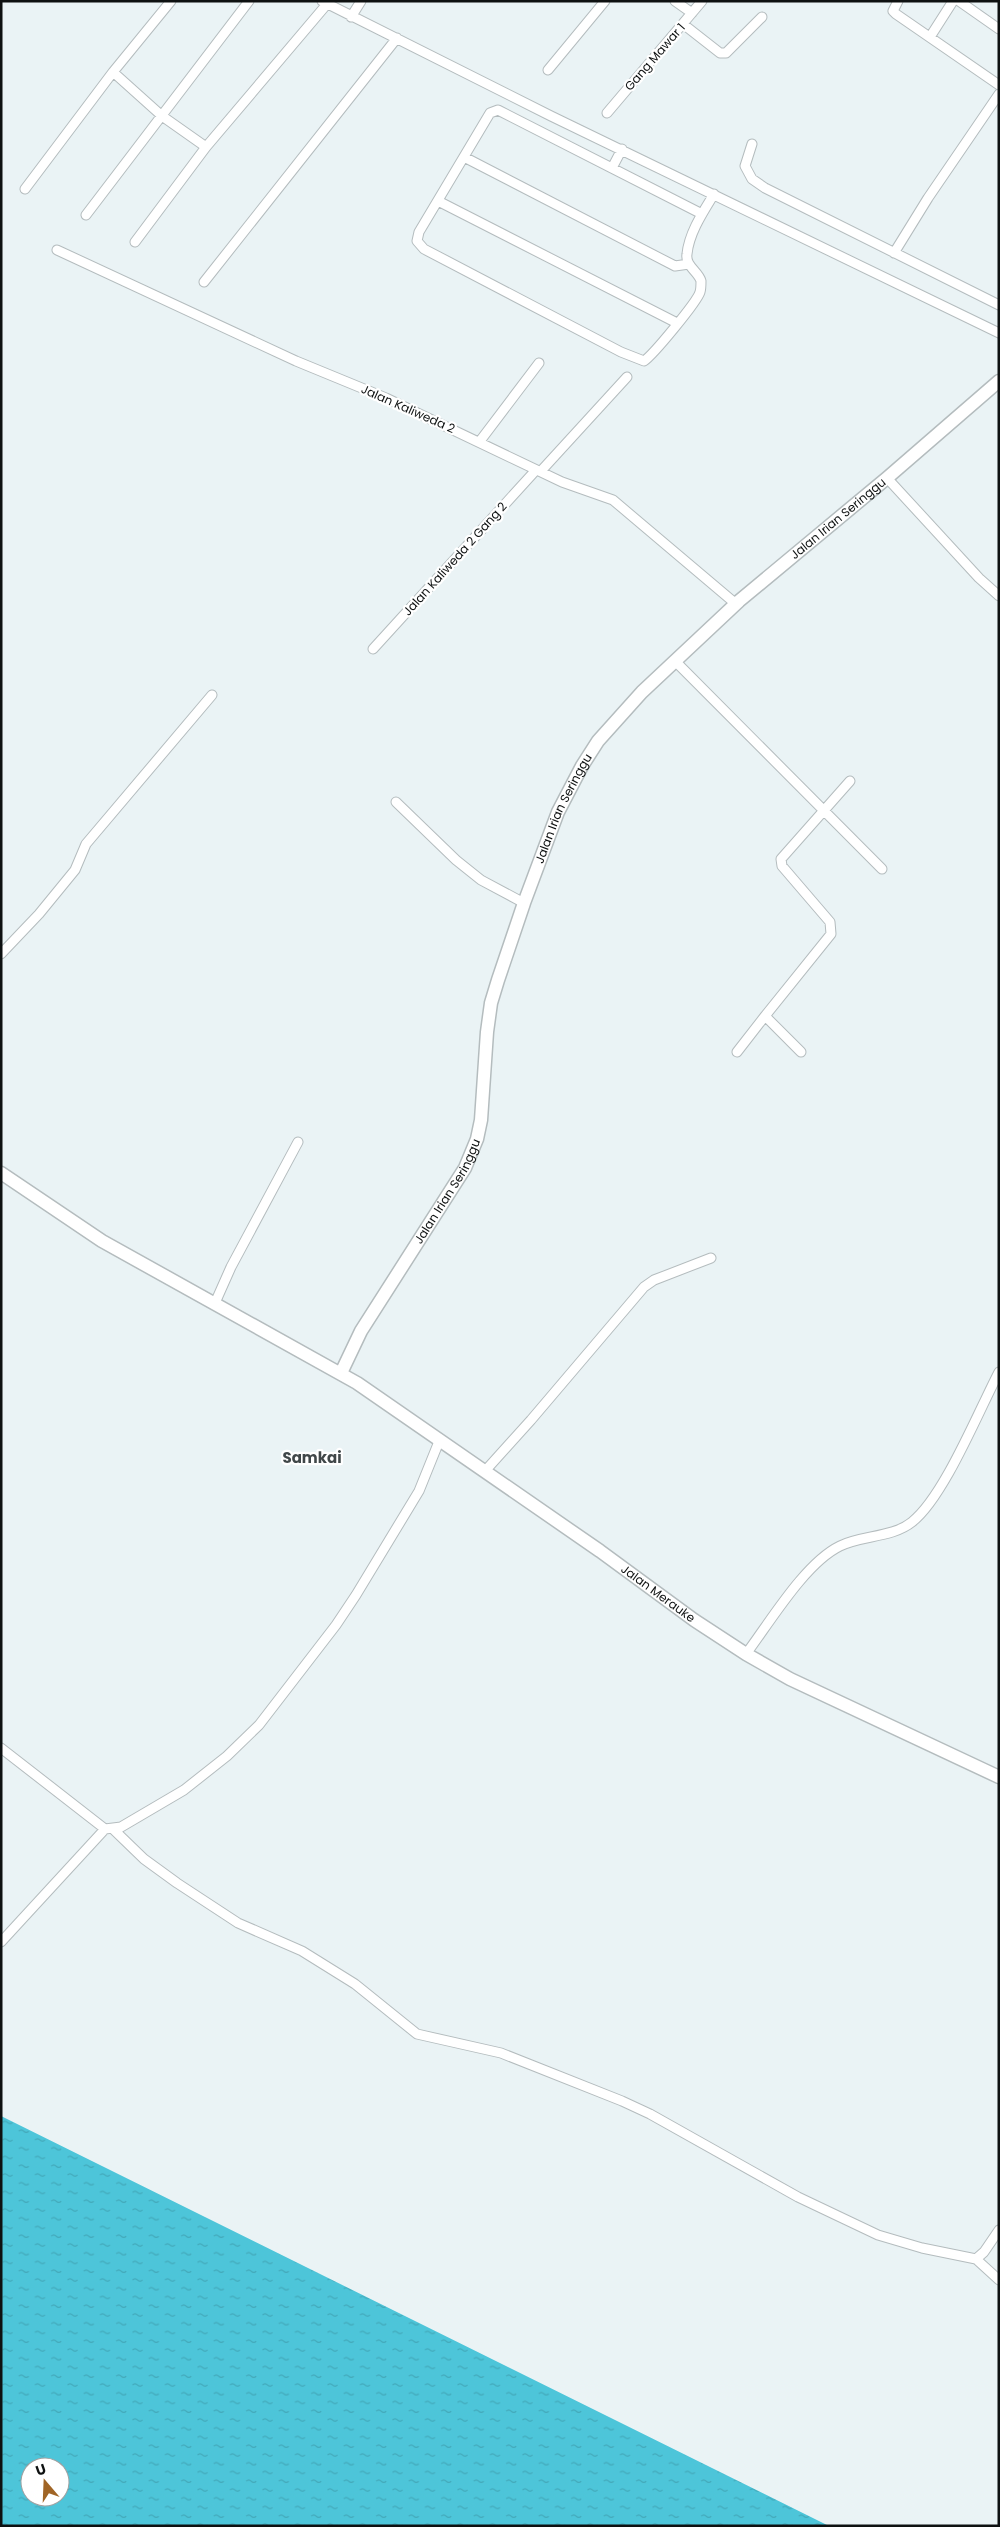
<svg xmlns="http://www.w3.org/2000/svg" width="1000" height="2527" viewBox="0 0 1000 2527" font-family="Poppins,sans-serif">
<style>
.water{fill:url(#water-ripples);fill-rule:evenodd}
.lines{fill:none;stroke-linecap:round;stroke-linejoin:round}
.street-casing{stroke:#b4bcbe;stroke-width:11}
.secondary-casing{stroke:#b4bcbe;stroke-width:15}
.street{stroke:#fff;stroke-width:9}
.secondary{stroke:#fff;stroke-width:12}
.labels{text-anchor:middle;stroke-width:4.5;stroke-linejoin:round;paint-order:stroke}
.street-label{font-size:12px;fill:#0e1111;stroke:#fff}
.quarter-label{font-size:15px;font-weight:bold;fill:#404749;stroke:#fff}
</style>
<defs>
<pattern id="water-ripples" width="26" height="14" patternUnits="userSpaceOnUse" patternTransform="scale(1.25)"><rect width="26" height="14" fill="#4dc5d9"/><path d="M2 4q2-2 4 0t4 0M15 11q2-2 4 0t4 0" fill="none" stroke="#42a8b9"/></pattern>
</defs>
<rect width="100%" height="100%" fill="#eaf3f5"/>
<path class="water" d="M1,2116L829,2526H1ZM30,2467H60V2497H30Z"/>
<g class="lines">
<defs>
<path id="street" d="M322,1L551,116L999,333
M675,1L692,13
M898,1L893,11L896,14L999,85
M959,1L999,29
M351,17L361,1
M683,24L720,53H726L762,17
M930,37L953,1
M548,70L605,1
M113,72L162,116L206,147
M607,113L702,1
M752,144L745,166L752,179L765,188L999,305
M464,157L675,266L689,264
M612,168L622,149
M25,189L113,72L171,1
M438,201L677,323
M702,214L498,110L490,113L419,232L417,241L424,249L621,352L644,361C653,355 697,302 700,292C701,289 701,284 701,281C698,271 685,266 687,254C689,233 703,212 714,194
M86,215L249,1
M135,242L206,147L327,4
M57,250L296,361L386,398L562,482L613,500L736,604
M894,253L928,198L999,94
M204,282L397,38
M480,441L539,363
M541,471L627,377
M887,478L979,578L999,596
M373,649L536,470
M675,661L882,869
M396,802L456,860L481,880L524,903
M1,954L39,914L75,870L86,844L212,695
M737,1052L765,1016
M801,1052L765,1016L831,934L830,922L782,866L781,859L850,781
M215,1303L231,1267L298,1142
M485,1471L531,1420L644,1287L654,1280L711,1258
M746,1654C770,1622 805,1563 840,1546C862,1535 892,1538 912,1522C944,1497 979,1410 999,1372
M1,1748L105,1829L121,1827L184,1790L227,1756L259,1725L336,1625L356,1595L419,1491L440,1439
M113,1829L144,1859L177,1883L238,1923L302,1951L355,1984L417,2034L501,2053L622,2101L650,2114L798,2197L878,2235L922,2248L976,2259L984,2252L999,2230
M1,1942L105,1829
M976,2259L999,2280"/>
<g id="secondary">
<path id="s1" d="M1,1173L102,1241L357,1383L600,1551L694,1620L746,1654L790,1679L999,1777"/>
<path id="s2" d="M341,1373L361,1331L465,1168L477,1139L481,1120L487,1032L491,1003L498,980L524,903L558,812L582,766L598,741L642,692L739,601L887,478L999,381"/>
</g>
</defs>
<use href="#street" class="street-casing"/>
<use href="#secondary" class="secondary-casing"/>
<use href="#street" class="street"/>
<use href="#secondary" class="secondary"/>
</g>
<g class="labels">
<g class="street-label">
<text transform="translate(655 57) rotate(-49)" y="4">Gang Mawar 1</text>
<text transform="translate(408 409) rotate(24)" y="4">Jalan Kaliweda 2</text>
<text dy="4" stroke="none"><textPath href="#s2" startOffset="1020">Jalan Irian Seringgu</textPath></text>
<text transform="translate(455 559) rotate(-48)" y="4">Jalan Kaliweda 2 Gang 2</text>
<text dy="4" stroke="none"><textPath href="#s2" startOffset="616">Jalan Irian Seringgu</textPath></text>
<text dy="4" stroke="none"><textPath href="#s2" startOffset="211">Jalan Irian Seringgu</textPath></text>
<text dy="4" stroke="none"><textPath href="#s1" startOffset="781">Jalan Merauke</textPath></text>
</g>
<g class="quarter-label">
<text x="312" y="1463">Samkai</text>
</g>
</g>
<rect width="1000" height="2527" fill="none" stroke="#0e1111" stroke-width="5"/>
<g transform="translate(45 2482) rotate(341)"><circle r="24" fill="#ffffff" stroke="#9fa0a0"/>
<path d="M0-4L9 19L0 12L-9 19Z" fill="#a06526"/>
<text y="-8" font-size="14" font-weight="bold" text-anchor="middle" fill="#0e1111">U</text>
</g>
</svg>
